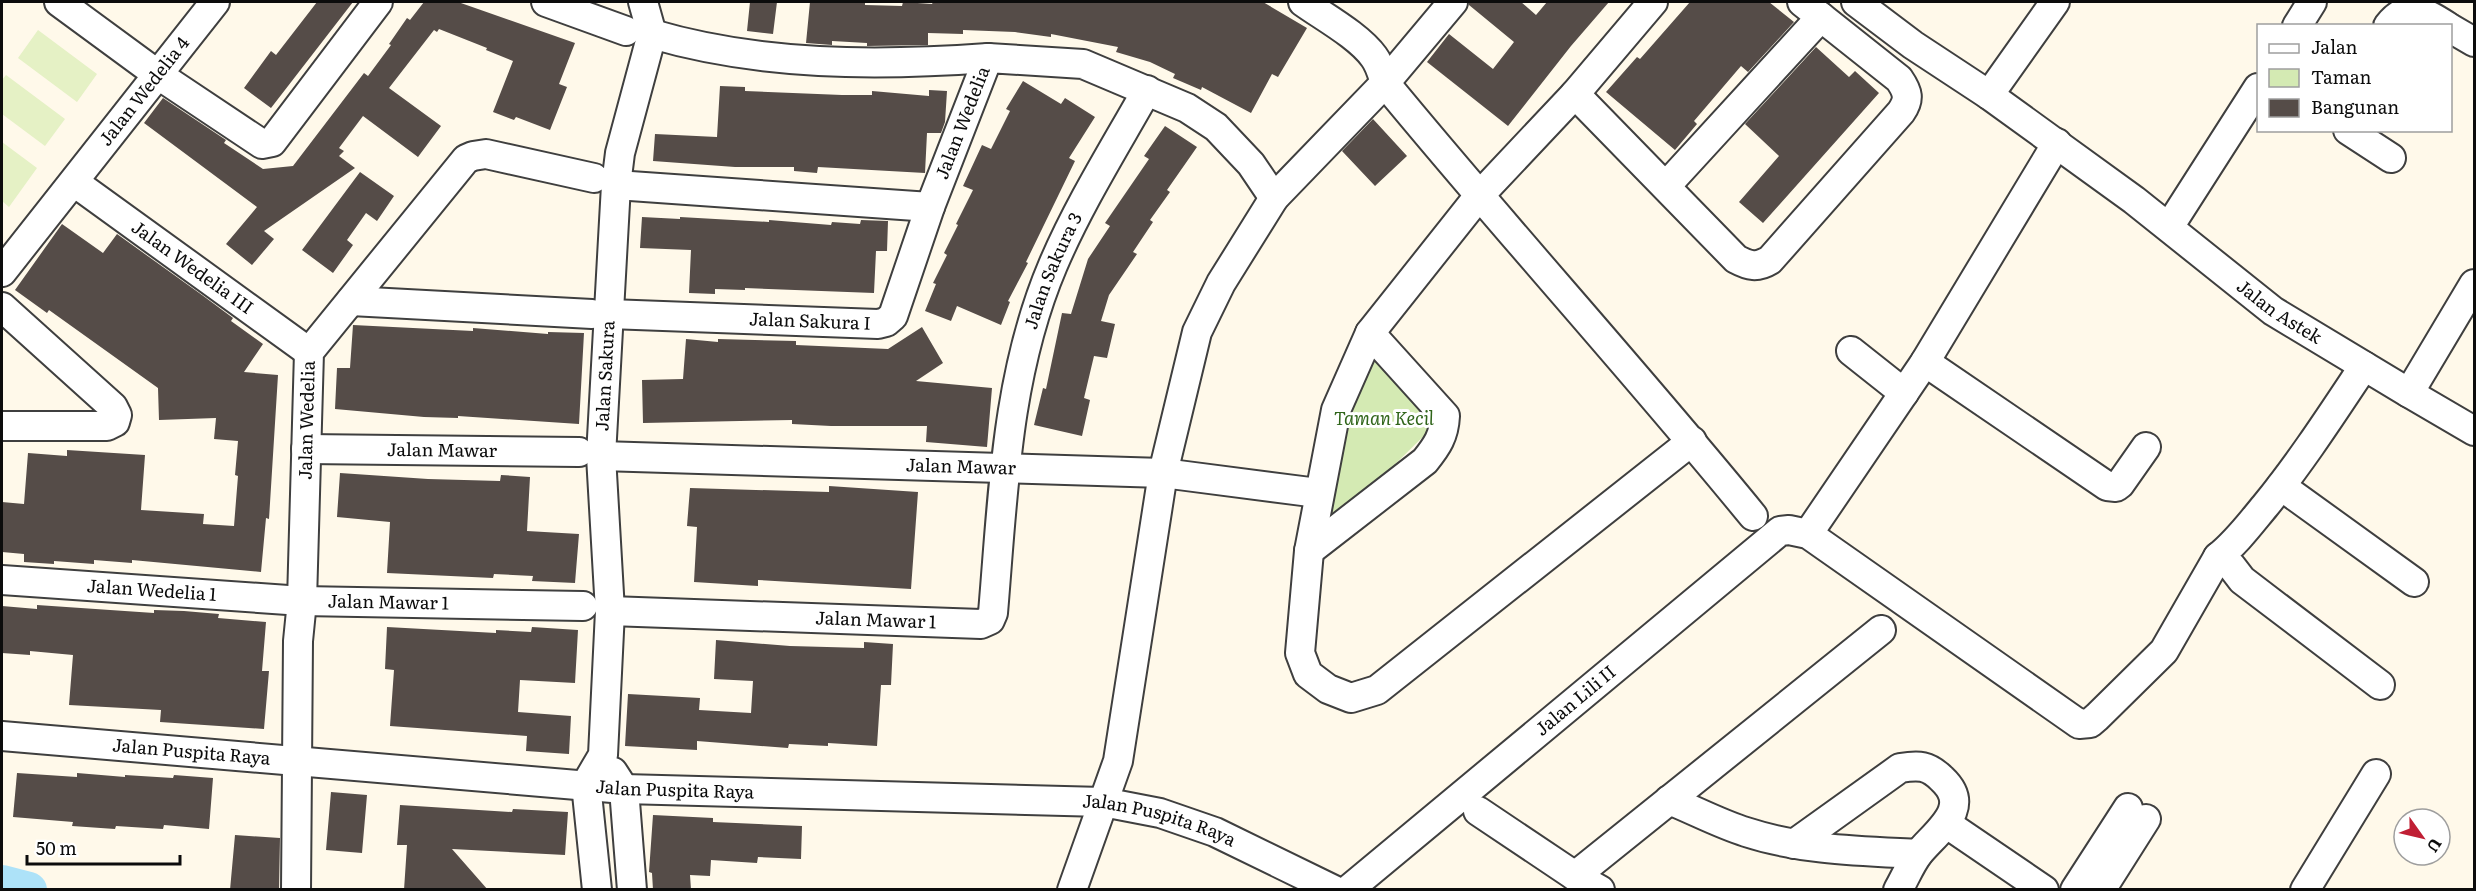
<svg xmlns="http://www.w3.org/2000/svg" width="2476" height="891" viewBox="0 0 2476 891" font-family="Literata,serif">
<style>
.green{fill:#d4eab3}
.pitch{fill:#e5f1c5}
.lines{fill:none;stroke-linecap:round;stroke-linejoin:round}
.river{stroke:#ade2f8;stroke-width:36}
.building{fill:#554c48}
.minor-casing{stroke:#3f3f3f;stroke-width:32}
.minor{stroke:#fff;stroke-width:28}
.labels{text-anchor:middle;stroke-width:6;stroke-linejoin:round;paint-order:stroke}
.street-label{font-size:18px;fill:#0c0c0c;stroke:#fff}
.park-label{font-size:18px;font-style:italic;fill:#30651a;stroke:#fff}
</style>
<rect width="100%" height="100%" fill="#fff9ea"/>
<path class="green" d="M1373,347L1440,420L1321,537L1329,468Z"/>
<path class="pitch" d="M38,30L97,74L77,102L18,58Z
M6,75L65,119L45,146L2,114V80Z
M2,142L37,168L9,207L2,201Z"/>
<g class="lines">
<path class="river" d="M2,883L29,890"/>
</g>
<path class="building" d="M317,2H353L271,108L244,88L271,51L276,55Z
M424,2H458L575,43L559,84L567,87L550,130L516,117L514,120L493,112L513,61L486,50L487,48L439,29L437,32L434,30L389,88L441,126L418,157L363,116L339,148L344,151L339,156L355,168L264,231L274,239L252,265L226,244L257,207L144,123L163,98L226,140L224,143L263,169L293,166L364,73L368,76L391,45L389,44L407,18L410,20Z
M750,2H777L773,34L747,31Z
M810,2H865V5L902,6L903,2L932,4L933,2H1263L1307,28L1278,77L1272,74L1251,113L1202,87L1201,90L1173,78L1175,74L1150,62L1116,52L1118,47L1051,34V37L1015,32L963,30V34L928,33V45L867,46V43L832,41V45L806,43Z
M1469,2H1521L1536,15L1547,2H1609L1571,46L1508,126L1427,62L1449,34L1493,69L1514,42L1469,5Z
M1690,2H1769L1794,22L1748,72L1741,66L1694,121L1697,124L1675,150L1606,92L1637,57L1640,59Z
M1816,47L1849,77L1855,71L1879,93L1763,223L1739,202L1779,156L1745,124Z
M1023,81L1061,104L1065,98L1095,117L1069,158L1075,161L1026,262L1028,263L1008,301L1010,302L1001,325L957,306L951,321L925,311L936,284L933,283L947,255L944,253L958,225L956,224L973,190L963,186L982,145L991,149L1010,111L1006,109Z
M720,86L745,87V91L842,95H872V91L929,96V90L947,91L945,122L941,133H927L925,173L818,167L817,173L794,171V167H735L653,161L655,134L717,137Z
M1373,119L1407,156L1375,186L1342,151Z
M1165,126L1197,147L1167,190L1170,192L1150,220L1153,222L1133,252L1137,254L1109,295L1101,321L1115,324L1107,358L1094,356L1084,398L1090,400L1082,436L1034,425L1043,388L1046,389L1062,313L1071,314L1088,259L1110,226L1105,223L1149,159L1144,156Z
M360,172L394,196L377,221L366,213L347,240L353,245L333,273L302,250Z
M642,217L680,219V217L769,222V220L831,225L832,222L860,224L861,220L888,221L887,251H876L874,293L745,288V290L715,289V294L689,293L691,250L640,248Z
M62,224L103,253L117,234L202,295L233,318L231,321L263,344L244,372L278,375L269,519L266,518L261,572L132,560V563L94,560V564L54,561V564L24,562V554L2,552V502L24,504L28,453L67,456V450L145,455L141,510L204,514L203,524L234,526L238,476L235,475L238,441L214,439L216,418L159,420L158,388L49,310L47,313L15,290Z
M353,325L473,331V328L548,334V332L584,333L579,424L458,416V418L424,417L335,409L337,368H350Z
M922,327L943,363L916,381L992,388L987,447L926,442L927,426H831L792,424V420L643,423L642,380L683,379L686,339L718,342V339L796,341V345L888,349Z
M340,473L428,479L500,481L501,475L530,477L527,531L579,534L575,583L532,581L533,576L494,574L493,578L387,573L390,522L337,517Z
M829,486L918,492L911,589L758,580V586L694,582L697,527L687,526L690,488L829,492Z
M37,605L154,613V610L184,611L219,614L218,618L266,622L262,671H269L264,729L160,722L161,710L69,705L73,655L30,651V655L2,653V606L37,609Z
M387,627L496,633V630L531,632L532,627L578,630L575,683L520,680L518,712L571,716L569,754L526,751L527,736L390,726L394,670L385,669Z
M716,640L790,646L864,648V642L893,644L891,685H881L877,746L828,743V746L789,744L788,748L697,741V750L625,746L628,694L700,698L699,710L751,713L753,681L714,679Z
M17,773L77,777V773L125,777V775L173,778L174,775L213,778L209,829L164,825L163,829L116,826L115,829L72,826L73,822L13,817Z
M331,792L367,795L362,853L326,850Z
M400,805L512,812L513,809L568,812L565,855L452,849L488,890H404L407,845H397Z
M653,815L713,818V822L802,826L801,859L758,857L757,863L711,860L710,876L690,875L691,890H653L652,873L649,872Z
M235,835L280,838L279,890H230Z"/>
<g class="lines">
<defs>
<g id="minor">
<path d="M59,2L157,74L262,144L272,142L378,2"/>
<path d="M546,2L626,31"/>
<path d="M1303,2C1324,17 1359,36 1374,57C1380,65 1382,74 1385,83C1505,229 1633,369 1753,516"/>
<path d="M1653,2L1575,94L1478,197L1370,333L1336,410L1309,551L1300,653L1308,674L1328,689L1351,698L1377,690L1692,441"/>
<path id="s1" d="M1856,2L1913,45L1989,95L2134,200L2273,311L2409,393L2474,284"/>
<path d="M2297,26L2312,2"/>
<path d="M2388,26C2407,1 2425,12 2447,26"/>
<path d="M2450,28L2474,42"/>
<path d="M652,34C761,66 876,66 988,58"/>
<path d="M1575,94L1736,259C1749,266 1757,268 1770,260L1901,112C1910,99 1908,92 1899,79L1802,2"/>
<path d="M1989,95L2055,2"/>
<path d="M2348,130L2391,158"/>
<path id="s2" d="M74,182L309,352"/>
<path id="s3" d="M616,185L930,207L988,58L1083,64L1187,108L1216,127L1251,164L1274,198"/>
<path d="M1666,186L1821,17"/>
<path d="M2169,227L2258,88"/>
<path id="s4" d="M2,272L215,2"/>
<path d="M351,301L592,314"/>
<path d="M2,307L113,407L117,415L115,422L107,426H2"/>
<path id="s5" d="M609,314L878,324L886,322L893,316L930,207"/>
<path d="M1851,351L1904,393"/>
<path d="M1925,362L2107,486L2116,487L2120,484L2146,447"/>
<path d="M2364,366C2332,414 2301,462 2265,506C2250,524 2236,543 2218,557L2232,567L2242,580L2380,685"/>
<path d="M2409,393L2474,431"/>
<path id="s6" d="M306,449L579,452"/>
<path id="s7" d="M601,456L1163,473L1318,493"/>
<path d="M2281,486L2414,582"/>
<path d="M1808,534L1925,362L2057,143"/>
<path d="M1309,551L1425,461C1437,446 1444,436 1445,416L1370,333"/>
<path id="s8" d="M2,580L302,601L583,606"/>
<path id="s9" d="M610,611L981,624L990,620L993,613C1003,496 1006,375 1053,265C1079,204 1115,147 1147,90"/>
<path id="s10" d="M2,736L624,789L1103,802L1160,813L1215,832L1334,890"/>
<path d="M613,772L624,789L632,890"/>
<path d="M1669,800C1694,810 1720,824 1746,832C1801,850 1860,851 1918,854"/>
<path d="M1478,811L1575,876L1600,890"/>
<path d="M1947,824L2044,890"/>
<path d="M1794,844L1900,768C1919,765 1928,765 1942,779C1973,808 1937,831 1919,853C1911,863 1905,878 1898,890"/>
<path d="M1575,876L1881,630"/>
<path id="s11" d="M296,890L298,641L302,601L309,352L466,159L473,156L486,154L594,178"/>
<path id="s12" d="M597,890L586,784L603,755L610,611L601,456L616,185L620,153L652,34L643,2"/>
<path d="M1072,890L1118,761L1163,473L1197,332L1221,283L1274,198L1385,83L1453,2"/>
<path id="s13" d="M1348,890L1780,531L1789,530L1808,534L2079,724L2090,723L2097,717L2164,651L2218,557"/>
<path d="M2075,890L2128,808"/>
<path d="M2101,890L2146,819"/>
<path d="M2305,890L2376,774"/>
</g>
</defs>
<use href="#minor" class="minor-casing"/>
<use href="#minor" class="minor"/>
</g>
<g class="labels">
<g class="street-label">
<text dy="6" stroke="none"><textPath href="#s4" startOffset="230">Jalan Wedelia 4</textPath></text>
<text dy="6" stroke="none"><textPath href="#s3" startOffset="405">Jalan Wedelia</textPath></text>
<text dy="6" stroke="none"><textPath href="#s2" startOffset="146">Jalan Wedelia III</textPath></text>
<text dy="6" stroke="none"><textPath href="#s9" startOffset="738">Jalan Sakura 3</textPath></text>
<text dy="6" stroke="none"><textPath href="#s1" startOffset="525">Jalan Astek</textPath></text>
<text dy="6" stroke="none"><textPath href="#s5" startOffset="201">Jalan Sakura I</textPath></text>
<text dy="6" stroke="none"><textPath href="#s12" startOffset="520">Jalan Sakura</textPath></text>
<text dy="6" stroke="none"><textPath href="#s11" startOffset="470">Jalan Wedelia</textPath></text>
<text dy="6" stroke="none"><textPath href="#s6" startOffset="136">Jalan Mawar</textPath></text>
<text dy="6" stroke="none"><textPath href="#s7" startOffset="360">Jalan Mawar</textPath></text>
<text dy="6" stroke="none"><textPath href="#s8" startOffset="150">Jalan Wedelia 1</textPath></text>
<text dy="6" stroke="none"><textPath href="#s8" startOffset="387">Jalan Mawar 1</textPath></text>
<text dy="6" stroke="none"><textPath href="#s9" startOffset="266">Jalan Mawar 1</textPath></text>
<text dy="6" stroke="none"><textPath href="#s13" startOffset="296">Jalan Lili II</textPath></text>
<text dy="6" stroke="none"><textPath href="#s10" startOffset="190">Jalan Puspita Raya</textPath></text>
<text dy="6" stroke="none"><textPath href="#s10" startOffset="675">Jalan Puspita Raya</textPath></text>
<text dy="6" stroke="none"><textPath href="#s10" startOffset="1162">Jalan Puspita Raya</textPath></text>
</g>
<g class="park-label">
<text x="1384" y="425">Taman Kecil</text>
</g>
</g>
<rect width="2476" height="891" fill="none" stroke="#0c0c0c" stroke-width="6"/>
<rect x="2257" y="24" width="195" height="108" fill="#ffffff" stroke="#9e9e9e" stroke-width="1.5"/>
<rect x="2269" y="44" width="30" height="9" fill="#ffffff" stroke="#9e9e9e" stroke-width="1.5"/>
<text x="2311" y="54" font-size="18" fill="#0c0c0c">Jalan</text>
<rect x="2269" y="69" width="30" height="18" fill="#d4eab3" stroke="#9e9e9e" stroke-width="1.5"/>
<text x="2311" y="84" font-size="18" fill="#0c0c0c">Taman</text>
<rect x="2269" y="99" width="30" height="18" fill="#554c48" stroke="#9e9e9e" stroke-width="1.5"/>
<text x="2311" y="114" font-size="18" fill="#0c0c0c">Bangunan</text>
<g transform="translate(2422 837) rotate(124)"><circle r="28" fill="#ffffff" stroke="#9e9e9e" stroke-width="1.5"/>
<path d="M0-4.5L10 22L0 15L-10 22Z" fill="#c01f34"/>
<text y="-9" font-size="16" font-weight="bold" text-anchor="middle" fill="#0c0c0c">U</text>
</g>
<path d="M27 855v9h153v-9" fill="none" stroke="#0c0c0c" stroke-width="3"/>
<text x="36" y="855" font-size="18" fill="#0c0c0c" stroke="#ffffff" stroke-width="4.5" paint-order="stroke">50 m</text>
</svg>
